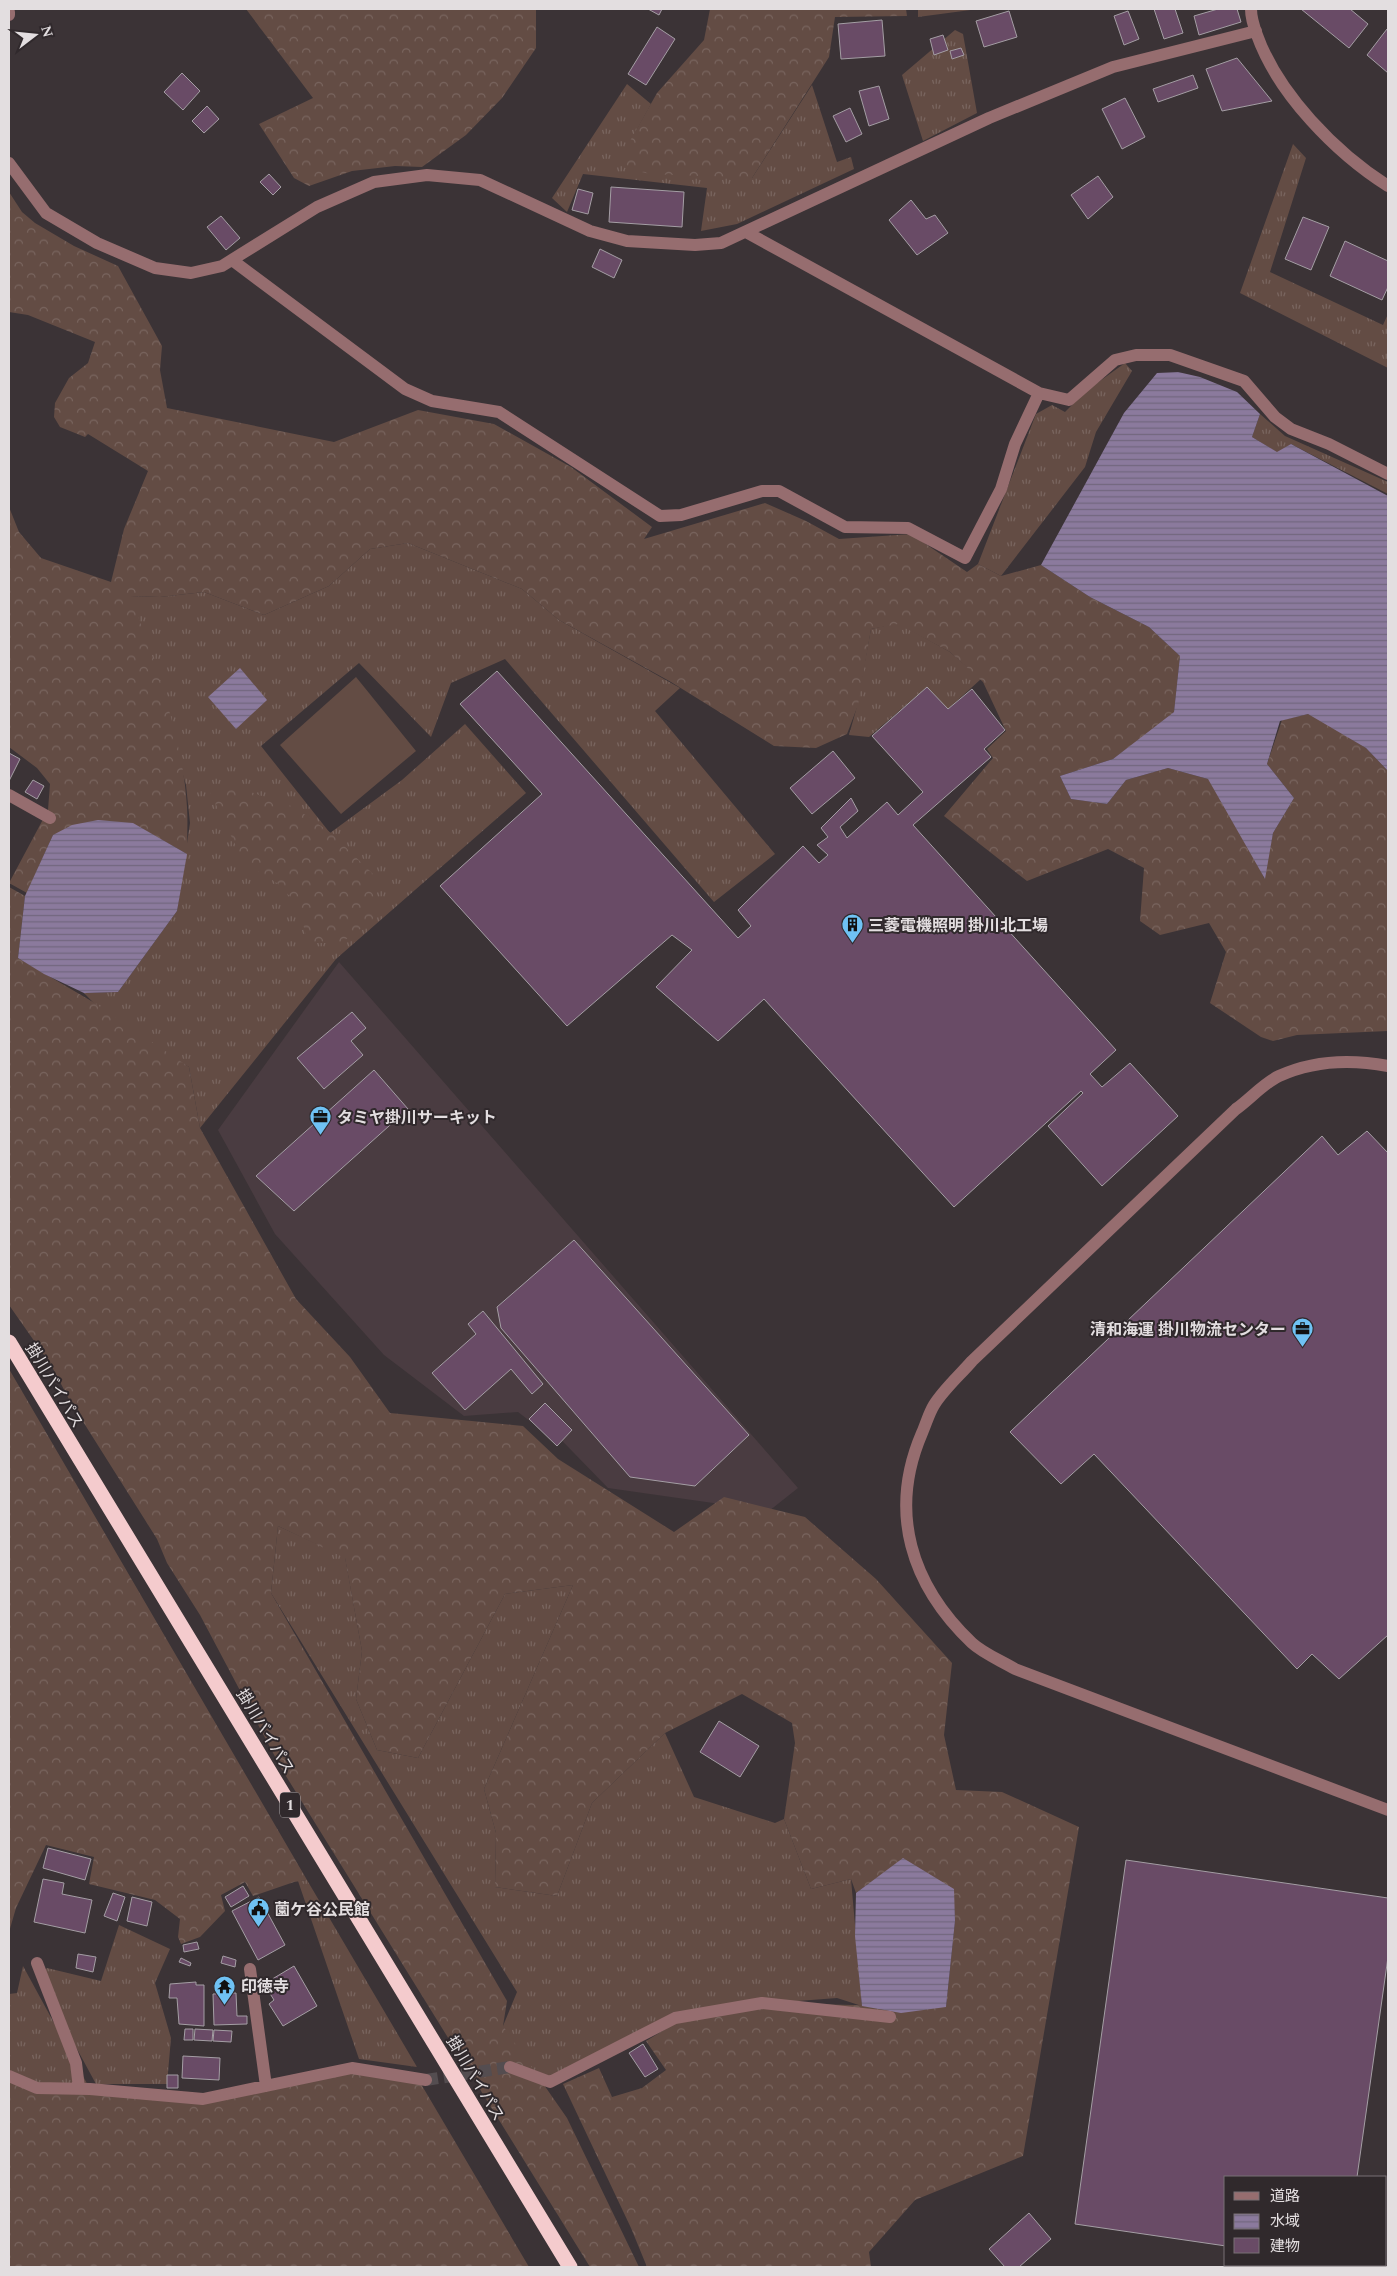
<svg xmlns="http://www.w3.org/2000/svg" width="1397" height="2276" viewBox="0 0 1397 2276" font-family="Spectral,'Noto Sans JP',serif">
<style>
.built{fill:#4a3c41}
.grass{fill:url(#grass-tufts)}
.forest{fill:url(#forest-crowns)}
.garden{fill:#634c44}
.water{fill:url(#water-rules)}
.building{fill:#694b66;stroke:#a49ea4}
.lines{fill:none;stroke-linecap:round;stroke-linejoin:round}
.minor-tunnel{stroke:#544d50;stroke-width:12;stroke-dasharray:12 6;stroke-linecap:butt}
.minor{stroke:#966d6f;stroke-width:12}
.highway{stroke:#f4cbcd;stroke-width:15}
.labels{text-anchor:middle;stroke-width:4;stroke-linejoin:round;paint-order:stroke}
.shield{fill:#30292c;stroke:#ada8aa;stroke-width:1}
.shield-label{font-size:15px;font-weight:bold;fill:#e3dee0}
.poi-label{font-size:16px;font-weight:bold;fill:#e3dee0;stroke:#30292c;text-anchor:start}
.street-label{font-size:16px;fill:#e3dee0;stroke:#30292c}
</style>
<defs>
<pattern id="grass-tufts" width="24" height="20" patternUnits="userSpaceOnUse" patternTransform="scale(1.25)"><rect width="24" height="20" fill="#634c44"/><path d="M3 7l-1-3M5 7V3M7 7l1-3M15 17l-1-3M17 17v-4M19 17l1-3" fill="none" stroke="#79655f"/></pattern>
<pattern id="forest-crowns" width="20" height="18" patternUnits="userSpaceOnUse" patternTransform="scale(1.25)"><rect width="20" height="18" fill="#634c44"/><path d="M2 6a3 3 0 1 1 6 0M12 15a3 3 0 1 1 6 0" fill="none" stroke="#79655f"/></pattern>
<pattern id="water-rules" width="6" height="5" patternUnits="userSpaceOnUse" patternTransform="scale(1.25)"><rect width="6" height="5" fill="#8b7a9d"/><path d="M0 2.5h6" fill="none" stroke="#72677e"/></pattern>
</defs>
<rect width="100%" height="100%" fill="#3b3336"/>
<path class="built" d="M339,962L798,1488L769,1511L608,1488L538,1416L531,1422L518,1412L464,1416L384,1355L275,1234L218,1130Z"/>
<path class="grass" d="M918,9H978L918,17Z
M955,30L963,34L977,113L923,141L902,75Z
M627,84L651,104L635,133L752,178L812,85L837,162L851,157L854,169L737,224L701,231L707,188L583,174L567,212L552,198Z
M1293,144L1306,158L1270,272L1383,325L1388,314V368L1240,293Z
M1125,363L1132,371L1096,432L1085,467L1001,576L978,564L1036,414L1052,405L1065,412L1086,391Z
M1260,414L1285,436L1388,482V494L1291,444L1278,453L1252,437Z
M408,543L522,589L559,620L680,688L655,711L775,854L714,902L505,659L451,683L431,737L359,663L261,746L330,833L402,780L465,724L526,793L336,959L200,1128L189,1067L112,1022L84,993L118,992L177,911L190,823L186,785L130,596L160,597L204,592L264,615L329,586L370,549Z
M898,623L950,652L981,679L948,709L927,687L869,737L849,735L856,710L871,629Z
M278,1526L345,1557L362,1651L356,1699L377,1750L418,1758L505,1594L573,1585L484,1789L496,1833L495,1887L557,1896L592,1803L665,1733L694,1797L775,1823L784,1819L811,1889L851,1879L862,2006L837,1998L745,2005L670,2020L550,2082L508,2055L503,2026L517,1992L271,1593Z
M307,1880L417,2067L359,2059L298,1881Z
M119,1925L170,1949L155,1983L171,2038L167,2084H96L38,1977L47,1968L101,1981Z
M23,1966L90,2089L37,2088L9,2076V1994L17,1993Z"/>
<path class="forest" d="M246,9H536V48L502,98L466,135L422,167L395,166L352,171L309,186L294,178L259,124L313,98Z
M710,9H906L907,16L835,17L829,57L752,178L650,174L622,167L630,141L657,93L704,40Z
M9,192L22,212L35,223L74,246L118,266L162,346L160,370L167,408L334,442L418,410L494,424L571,467L652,527L644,539L765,503L806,521L839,539L911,534L967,572L978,564L1001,576L1041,565L1090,597L1149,627L1180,656L1174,712L1158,726L1113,759L1060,776L1071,799L1107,804L1126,780L1168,768L1208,779L1229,795L1264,878L1273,833L1294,798L1267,764L1282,720L1308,714L1315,716L1366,748L1388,771V1031L1297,1035L1273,1041L1261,1037L1210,1003L1226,952L1209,923L1160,935L1140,921L1144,868L1108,849L1027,881L944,816L993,758L987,749L1006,731L983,682L950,652L898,624L871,629L858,705L847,734L816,748L774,746L671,682L559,620L522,589L408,543L370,549L329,586L264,615L204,592L160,597L131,596C154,662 183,737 187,807C188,823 187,838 187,854L139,827L53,835L27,893L9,883L48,810L50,784L37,768L9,747V507L19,532L41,558L111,582L124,529L148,471L88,434L85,437L60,427L54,417L55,403L69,378L88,363L95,342L28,315L9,312Z
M242,789L294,807L331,833L373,874L375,918L341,943H308L298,905L277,883L244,863L210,792Z
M9,887L25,896L18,958L93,1002L189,1067L200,1128L296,1299L350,1357L390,1413L523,1426L558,1459L674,1532L724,1497L805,1517L876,1579L952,1663L944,1735L956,1790L1002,1792L1079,1827L1023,2156L915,2200L869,2252L871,2267H647L631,2228L563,2084L599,2068L612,2097L642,2088L666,2070L646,2041L687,2016L762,2003L946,2007L955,1921L953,1889L903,1859L856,1893L851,1879L811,1889L784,1819L795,1743L792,1723L742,1694L665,1733L592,1803L557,1896L495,1887L496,1833L484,1789L573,1585L505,1594L418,1758L377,1750L356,1699L362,1651L345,1558L278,1526L271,1593L507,2001L503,2026L567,2118L639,2267H590L281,1768L200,1615L167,1563L157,1539L70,1401L51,1365L9,1305Z
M9,1369L307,1880L294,1882L253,1896L245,1882L221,1895L225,1911L200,1937L181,1944L178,1937L180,1919L155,1900L89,1884L94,1857L46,1845L16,1908L9,1932Z
M352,2072L421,2084L529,2267H9V2080L203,2099Z"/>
<path class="garden" d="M356,677L416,751L341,814L280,745Z"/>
<path class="water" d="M1178,372L1200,377L1237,392L1260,414L1252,437L1277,452L1291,444L1388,496V771L1366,748L1308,714L1280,721L1267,764L1294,798L1273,833L1265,879L1208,779L1168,768L1126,780L1107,804L1071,799L1060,776L1113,759L1174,712L1180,656L1149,627L1090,597L1041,565L1124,413L1157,373Z
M240,668L267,700L236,729L208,697Z
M98,820L133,823L187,854L177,911L118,992L84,993L44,974L18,958L25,896L53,835L72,825Z
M903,1858L954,1889L955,1921L946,2007L901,2013L862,2006L855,1936L856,1893Z"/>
<path class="building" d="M648,9H662L659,15Z
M1154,9H1175L1183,33L1164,39Z
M1218,9H1237L1241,22L1199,35L1194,16Z
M1301,9H1350L1368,24L1349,48Z
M1009,11L1017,37L984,47L976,21Z
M1128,11L1139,39L1124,45L1114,16Z
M882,20L885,56L841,59L838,24Z
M657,27L675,39L646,85L628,74Z
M1387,29L1388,30V73L1367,55Z
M943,35L948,50L934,55L930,39Z
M961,48L964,55L952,59L950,51Z
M1237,58L1272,101L1222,111L1206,69Z
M182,73L200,91L183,110L164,92Z
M1193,75L1198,88L1158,102L1153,89Z
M879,86L889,119L869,126L859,91Z
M1125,98L1145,137L1122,149L1102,109Z
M207,106L219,119L204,133L192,121Z
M850,108L862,134L846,142L833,116Z
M269,174L281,187L273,195L260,182Z
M1098,176L1113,197L1088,219L1071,195Z
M611,187L684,192L682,227L609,222Z
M578,189L593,193L588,214L572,210Z
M911,200L926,219L935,215L948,233L917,255L889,220Z
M221,216L240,238L226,250L207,227Z
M1303,217L1329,227L1311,270L1285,259Z
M1345,241L1388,261V287L1382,300L1330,276Z
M600,249L622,260L614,278L592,267Z
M497,671L738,938L751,926L738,910L803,846L819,863L828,855L817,845L828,837L821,828L851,798L858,811L840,827L847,838L887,802L898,815L923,792L872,736L927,687L948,709L972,689L1005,730L984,749L991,757L913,825L1116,1050L1090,1074L1102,1087L1130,1063L1178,1116L1102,1186L1048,1126L1083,1093L1081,1091L954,1207L764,999L718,1041L656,987L692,950L672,935L567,1026L440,886L542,794L460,704Z
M833,751L855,778L812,814L790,788Z
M9,753L20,759L9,781Z
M33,780L44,786L37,799L25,792Z
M352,1012L366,1028L351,1041L363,1055L324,1089L297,1058Z
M374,1070L408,1109L294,1211L256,1176Z
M1367,1131L1388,1153V1635L1339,1679L1312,1654L1297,1669L1094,1454L1061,1484L1010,1432L1322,1136L1338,1155Z
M574,1240L749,1435L695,1486L630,1477L501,1328L497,1307Z
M483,1311L543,1384L532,1394L511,1369L465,1410L432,1373L476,1334L468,1324Z
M545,1403L572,1430L557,1446L529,1419Z
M719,1721L759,1746L740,1777L700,1752Z
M48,1848L91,1859L85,1880L43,1868Z
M1126,1860L1388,1898V1957L1357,2177H1226V2246L1075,2224Z
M43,1879L64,1883L62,1894L92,1900L85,1933L34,1922Z
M243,1886L249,1896L231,1907L225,1897Z
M113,1893L125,1897L117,1921L104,1916Z
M132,1897L152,1902L147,1926L127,1921Z
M259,1897L285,1945L258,1960L232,1911Z
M197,1942L199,1949L184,1952L183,1945Z
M78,1954L96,1957L93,1972L76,1968Z
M223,1956L236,1960L235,1967L221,1963Z
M181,1958L191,1963L190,1966L179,1962Z
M294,1966L317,2006L283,2026L269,2004L274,2000L264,1984Z
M196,1982V1985H204V2026L179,2024L177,1998H169L170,1984Z
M236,1993L237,2016H247V2024L214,2025L213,1994Z
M185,2029H193V2040H184Z
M195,2029L213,2030L212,2041L194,2040Z
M214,2030L232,2031L231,2042L213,2041Z
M643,2044L658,2069L645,2077L629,2053Z
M183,2056L220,2058L219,2080L182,2078Z
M167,2075H178V2088H167Z
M1029,2213L1051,2239L1019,2267H1005L989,2249Z"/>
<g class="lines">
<path class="minor-tunnel" d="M426,2080L510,2067"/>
<path class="minor" d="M1251,9C1251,17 1254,27 1257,35C1278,94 1336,153 1388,186
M9,12V15
M9,163L46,213L97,243L155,268L191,273L222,266L317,207L374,182L427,175L480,180L590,231L627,241L695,245L721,243L989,118L1113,67L1256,31
M746,232L1039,393L1069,400L1115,360L1136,355H1170L1244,381L1275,417L1291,429L1329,444L1388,474
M232,260L405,389L432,401L499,412L660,516L681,515L762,491H779L845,527L908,528L965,558L1001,489L1015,444L1039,393
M9,795L50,818
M1388,1066C1351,1059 1314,1060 1279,1076C1264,1083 1250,1099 1236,1109L972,1361C960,1375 944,1389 934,1405C929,1413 926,1424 922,1433C888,1512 911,1585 972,1643C984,1654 1002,1661 1015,1669L1388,1810
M37,1963L76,2063L79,2088
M250,1969L266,2086
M510,2067L550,2082L675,2018L762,2003L890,2017
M9,2076L37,2088L90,2089L203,2099L352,2068L426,2080"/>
<path class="highway" d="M9,1342L570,2267"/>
</g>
<defs>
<symbol id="building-pin" viewBox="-11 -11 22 30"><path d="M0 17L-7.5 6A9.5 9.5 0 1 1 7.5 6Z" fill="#6fc2f4" stroke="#30292c"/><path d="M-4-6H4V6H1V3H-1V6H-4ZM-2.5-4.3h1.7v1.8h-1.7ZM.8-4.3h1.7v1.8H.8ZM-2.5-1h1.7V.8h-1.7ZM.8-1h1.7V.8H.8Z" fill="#111"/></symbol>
<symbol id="office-pin" viewBox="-11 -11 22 30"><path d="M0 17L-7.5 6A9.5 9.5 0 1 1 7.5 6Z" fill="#6fc2f4" stroke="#30292c"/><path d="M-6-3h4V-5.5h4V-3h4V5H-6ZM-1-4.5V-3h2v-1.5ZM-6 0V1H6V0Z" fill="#111"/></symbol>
<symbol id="civic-pin" viewBox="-11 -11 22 30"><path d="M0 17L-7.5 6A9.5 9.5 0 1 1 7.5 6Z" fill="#6fc2f4" stroke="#30292c"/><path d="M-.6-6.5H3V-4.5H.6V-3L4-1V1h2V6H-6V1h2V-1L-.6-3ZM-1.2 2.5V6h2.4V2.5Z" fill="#111"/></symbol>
<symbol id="temple-pin" viewBox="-11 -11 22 30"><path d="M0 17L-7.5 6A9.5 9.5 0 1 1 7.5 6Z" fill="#6fc2f4" stroke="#30292c"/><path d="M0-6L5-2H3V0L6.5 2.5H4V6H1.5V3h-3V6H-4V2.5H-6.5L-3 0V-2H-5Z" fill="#111"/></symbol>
</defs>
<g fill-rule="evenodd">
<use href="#building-pin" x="840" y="912" width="25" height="34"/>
<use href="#office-pin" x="308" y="1104" width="25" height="34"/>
<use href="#office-pin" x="1290" y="1316" width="25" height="34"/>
<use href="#civic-pin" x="246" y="1896" width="25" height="34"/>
<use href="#temple-pin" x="212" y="1974" width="25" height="34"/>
</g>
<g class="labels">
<rect class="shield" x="280" y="1792.5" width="20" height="25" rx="4"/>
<g class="shield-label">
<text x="290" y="1810">1</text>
</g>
<g class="poi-label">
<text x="868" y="931">三菱電機照明 掛川北工場</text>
<text x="337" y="1123">タミヤ掛川サーキット</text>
<text x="1286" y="1335" text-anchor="end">清和海運 掛川物流センター</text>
<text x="274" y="1915">薗ケ谷公民館</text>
<text x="241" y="1992">印徳寺</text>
</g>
<g class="street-label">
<text transform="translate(55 1385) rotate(59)" y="6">掛川バイパス</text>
<text transform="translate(266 1731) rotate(59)" y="6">掛川バイパス</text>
<text transform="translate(476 2078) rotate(59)" y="6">掛川バイパス</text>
</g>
</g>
<rect width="1397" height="2276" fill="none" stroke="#e3dee0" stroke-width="20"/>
<rect x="1224" y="2176" width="162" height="90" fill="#30292c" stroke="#787174"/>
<rect x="1234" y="2192" width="25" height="8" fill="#966d6f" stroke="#787174"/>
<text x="1270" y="2201" font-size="15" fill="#e3dee0">道路</text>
<rect x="1234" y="2214" width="25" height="15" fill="url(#water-rules)" stroke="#787174"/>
<text x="1270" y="2226" font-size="15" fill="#e3dee0">水域</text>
<rect x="1234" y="2238" width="25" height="15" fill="#694b66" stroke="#787174"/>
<text x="1270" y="2251" font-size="15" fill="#e3dee0">建物</text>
<g transform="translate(35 35) rotate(74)" stroke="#30292c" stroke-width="4" paint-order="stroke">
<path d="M0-4L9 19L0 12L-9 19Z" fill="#e3dee0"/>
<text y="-8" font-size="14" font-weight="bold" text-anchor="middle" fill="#e3dee0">N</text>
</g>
</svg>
